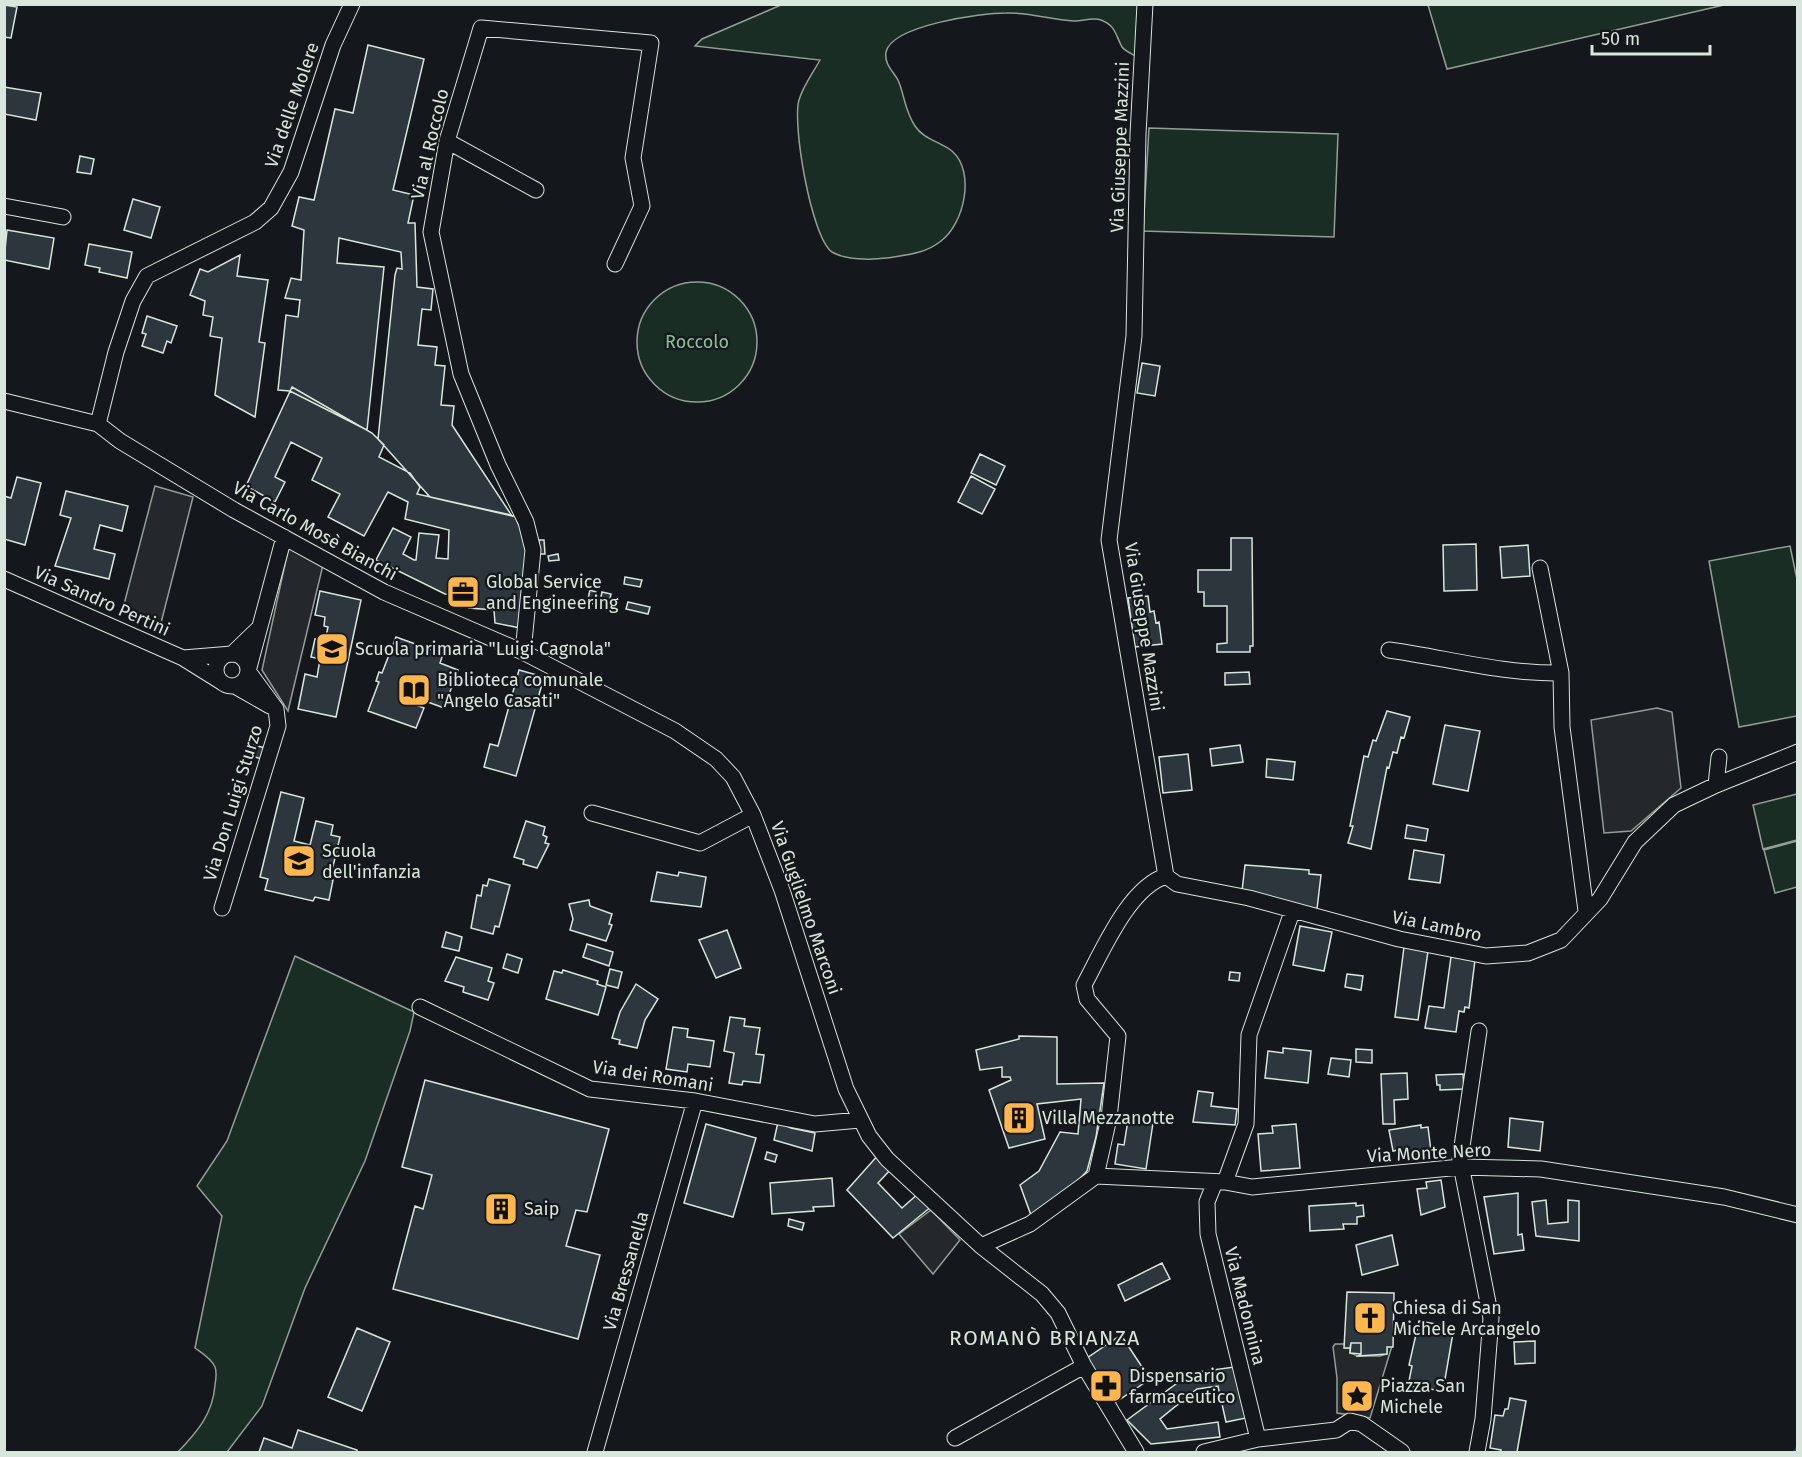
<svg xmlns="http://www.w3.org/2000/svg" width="1802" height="1457" viewBox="0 0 1802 1457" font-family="'Fira Sans',sans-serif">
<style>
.green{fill:#1a2d24;stroke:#939e99;stroke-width:1.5}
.parking{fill:#24282b;stroke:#939e99;stroke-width:1.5}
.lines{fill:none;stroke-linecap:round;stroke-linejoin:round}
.stream{stroke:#2f3f4d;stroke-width:4.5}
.building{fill:#2c363c;stroke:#d8e6dc;stroke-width:1.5}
.minor-casing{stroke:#d8e6dc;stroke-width:17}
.minor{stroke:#14181c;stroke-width:15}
.labels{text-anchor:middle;stroke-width:4.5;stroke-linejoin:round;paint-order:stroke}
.street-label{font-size:18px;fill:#d8e6dc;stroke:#14181c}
.park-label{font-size:18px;fill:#8ac095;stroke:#14181c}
.poi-label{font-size:18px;fill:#d8e6dc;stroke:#14181c;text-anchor:start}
.quarter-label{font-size:21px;letter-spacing:1.5px;fill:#d8e6dc;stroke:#14181c}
</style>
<rect width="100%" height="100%" fill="#14181c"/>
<path class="green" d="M781,5H1142L1137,57C1132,54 1125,51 1122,47C1115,34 1116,26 1101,20C1093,17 1083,21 1074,21C1051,20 1029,12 1006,13C982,13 892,25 886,52C884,64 893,71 898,80C905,96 904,109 915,126C923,139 941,142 952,151C976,172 964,224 941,241C925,254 906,255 886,258C871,260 845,260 832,252C811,237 792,123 799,100C803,86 813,73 820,60L695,46L702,39Z
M1428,5V4L1724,5L1447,69Z
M1149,128L1338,134L1334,237L1143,231Z
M637 342a60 60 0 1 1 120 0a60 60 0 1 1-120 0Z
M1790,546L1798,584L1797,716L1739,727L1709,561Z
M1797,794V840L1763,849L1753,805Z
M1797,841V887L1775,893L1764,850Z
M295,956L414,1012L410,1031L365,1161L305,1288L262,1406L227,1452H178C197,1432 213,1414 215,1385C216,1379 217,1372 215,1367C211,1358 202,1353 195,1348L222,1216L197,1186L227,1141Z"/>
<path class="parking" d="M155,486L193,497L161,623L122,612Z
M289,546L323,565L288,711L262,670Z
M1657,708L1672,712L1681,788L1631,831L1604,833L1591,720Z
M931,1210L960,1240L933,1274L899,1234Z
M1335,1344H1345V1348H1350V1353L1358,1356H1380L1387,1354V1347L1392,1346L1370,1418L1337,1413V1378L1333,1347Z"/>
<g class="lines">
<path class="stream" d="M1795,1452L1798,1448"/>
</g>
<path class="building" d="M4,5L17,7L11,38L4,37Z
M368,45L424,59L393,190L414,195L408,223H415L417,287L433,289L431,310L422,309L418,345L437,347L435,365L445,366L441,405L454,406L452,425L512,516L430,497L378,439L395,275L397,268L402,269L401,252L339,238L337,263L384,267L367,430L290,391L278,390L286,315L298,317L300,300L285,298L291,278L301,280L304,230L292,226L299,197L314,200L335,109L353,113Z
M4,87L41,93L36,120L4,114Z
M80,156L94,159L91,174L77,172Z
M133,199L160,207L151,238L124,230Z
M7,230L54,238L49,269L4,260Z
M89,244L132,252L127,278L99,272L100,268L85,265Z
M240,255L237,276L268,280L259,342L265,343L255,417L215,395L222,338L210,336L213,317L203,315L205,301L190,295L200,269L208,272Z
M147,316L177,326L171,343L167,341L163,353L142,346L146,334L142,333Z
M1142,363L1160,366L1155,396L1137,393Z
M292,387L372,433L384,445L379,457L410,473L420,487L417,494L515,516L528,546L520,628L495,623L494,610L469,608L470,596L445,594L376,560L393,528L411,537L403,554L414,560H416L419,533L439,535L436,558L448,559L449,530L405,519L408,502L388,492L364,536L328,517L340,494L312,480L322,458L291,442L275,477L285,482L275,502L246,486Z
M980,454L1005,466L996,485L971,473Z
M971,476L995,489L982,514L958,502Z
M17,477L41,483L25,545L4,539V496L11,498Z
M66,491L128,506L122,531L100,525L94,549L115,554L109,579L55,566L71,518L60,515Z
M1231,538H1252L1253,646H1250V652H1217V644L1227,643V606H1204V592H1198V570H1231Z
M539,540H544L545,554H539Z
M1476,544L1477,590L1444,591L1443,545Z
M1528,545L1530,576L1502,578L1500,547Z
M558,554L559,560L549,561L548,556Z
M625,577L642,580L640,587L624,584Z
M590,590L596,592L594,604L587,603Z
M320,591L361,600L336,717L298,709L305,674L317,677L320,659L311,657L315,639L325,641L328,627L324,626L325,617L315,615Z
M602,592L611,594L608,608L599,606Z
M1148,596L1150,612L1154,611L1156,623L1159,622L1162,644L1135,647L1128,598Z
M628,602L650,607L648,614L626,609Z
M396,637L443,654L440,663L458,670L444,708L417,698L414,704L424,708L416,728L368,711L379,682L376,681L379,672L382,673Z
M519,670L544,677L516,776L484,767L490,744L498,746Z
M1249,672L1250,684L1225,685V673Z
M1387,711L1410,717L1404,738L1401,737L1397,753L1393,752L1389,768L1387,767L1371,849L1348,843L1353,826H1350L1364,756L1368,757L1373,740L1376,741Z
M1445,725L1480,731L1468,791L1433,784Z
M254,745L265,748L262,759L251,756Z
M1240,745L1243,762L1212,766L1210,749Z
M1188,754L1192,790L1163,793L1159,757Z
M1267,759L1295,762L1293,780L1266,777Z
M281,792L304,798L294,841L310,845L316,821L333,825L331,835L340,837L330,879L333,880L329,900L315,897L313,901L265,890L268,879L260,877Z
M526,821L545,827L543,835L547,837L545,843L549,844L537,868L523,864L524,860L514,857Z
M1407,825L1428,829L1426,841L1405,838Z
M1414,850L1444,855L1440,883L1409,879Z
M1245,865L1309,870V874L1321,875L1317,909L1242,891Z
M657,872L678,876L679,872L706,877L701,907L651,901Z
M489,879L510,885L499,927L495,926L493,934L471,928L477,895L481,896L483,885L487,886Z
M589,900L590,906L612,914L609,924L612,925L606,941L570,930L573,919L569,904Z
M1300,926L1332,932L1324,971L1293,965Z
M727,930L741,968L716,978L699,940Z
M446,932L462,937L459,951L442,947Z
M587,944L613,952L609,966L583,957Z
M1404,947L1428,951L1418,1020L1395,1017Z
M507,954L522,959L518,973L503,968Z
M456,957L492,968L488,981L494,983L488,1000L463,992L464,987L445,981Z
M1451,957L1475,960L1469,1008L1465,1007L1464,1012L1459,1011L1456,1032L1425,1028L1429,1006L1444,1008Z
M610,969L622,972L618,988L606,985Z
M563,970L598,981L597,984L606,987L598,1015L546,999L554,971L562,973Z
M1230,972L1240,973L1239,981L1229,980Z
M1347,974L1363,976L1361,990L1345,987Z
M636,984L658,999L645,1020L637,1048L619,1044L620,1040L612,1038L620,1012Z
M730,1017L745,1019L744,1026L760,1028L756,1054L764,1055L760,1083L743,1081L742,1085L729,1083L734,1053L724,1051Z
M673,1027L688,1029L687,1037L714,1041L710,1067L688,1064L687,1072L666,1069Z
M1019,1036L1057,1037V1084L1104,1083L1096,1137L1087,1171L1069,1190L1032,1218L1020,1185L1039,1171L1060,1132L1078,1134L1081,1099L1037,1104L1045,1139L1009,1148L989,1090L1011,1080L1010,1077H1002V1067L980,1070L976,1050L1019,1039Z
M1283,1048L1311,1051L1308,1083L1265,1078L1268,1051L1283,1053Z
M1356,1049L1372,1050V1063L1356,1062Z
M1331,1058L1351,1060L1349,1077L1328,1074Z
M1407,1073L1408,1099L1394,1100L1395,1124H1383L1381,1074Z
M1463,1074L1464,1089L1440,1090V1085H1437L1436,1075Z
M425,1080L609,1129L587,1212L576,1210L566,1246L600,1255L578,1339L393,1289L415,1206L423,1209L432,1175L402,1167Z
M1198,1091L1213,1093L1211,1106L1237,1109L1235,1125L1193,1122Z
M1510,1118L1543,1122L1540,1151L1508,1147Z
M1128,1120L1153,1123L1146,1169L1115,1164L1118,1144L1124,1145Z
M778,1122L791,1128L815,1133L812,1151L774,1140Z
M706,1124L756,1138L733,1217L684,1203Z
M1296,1124L1300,1168L1261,1171L1258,1134L1273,1133L1272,1126Z
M1421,1125V1128L1428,1127L1431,1151L1409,1154L1408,1148L1393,1151L1389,1130Z
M767,1152L777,1155L775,1162L765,1159Z
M879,1154L892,1168L878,1183L902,1208L920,1192L932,1206L893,1238L847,1190Z
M832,1178L834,1206L813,1207L814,1211L772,1214L770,1183Z
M1441,1180L1445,1207L1421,1215L1417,1189L1427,1188L1426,1182Z
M1518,1193V1235L1522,1234L1524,1250L1494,1254L1484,1197Z
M1546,1200L1548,1224L1568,1222V1200L1579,1201V1241L1536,1236L1532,1202Z
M1356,1203V1206L1363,1205L1364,1216L1357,1217V1224H1343L1344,1229L1310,1231L1309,1206Z
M789,1219L804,1223L802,1230L788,1226Z
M1392,1235L1398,1265L1362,1275L1356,1245Z
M1162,1263L1170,1279L1125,1301L1118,1285Z
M1347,1292L1394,1293L1393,1347H1387V1354L1358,1356L1361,1354V1343H1351L1350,1348H1344Z
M1419,1321L1454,1327L1443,1391L1408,1386L1412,1366L1409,1365Z
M357,1328L390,1342L362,1411L328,1397Z
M1121,1335L1150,1379L1116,1402L1087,1358Z
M1535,1341V1363L1515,1364L1514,1342Z
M1351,1343H1361V1354L1350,1353Z
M1234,1367L1246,1418L1226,1422L1218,1386L1197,1389L1160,1419L1167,1429L1218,1422L1220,1437L1151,1444L1127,1420L1191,1373Z
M1510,1398L1526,1401L1517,1452H1501V1450L1490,1448L1495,1415L1503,1416L1505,1409H1508Z
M298,1430L357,1450V1452H259L264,1438L292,1448Z"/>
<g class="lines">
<defs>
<path id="minor" d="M1145,4L1138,134L1134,336L1109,540L1166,876
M447,141L536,190
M4,206L63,217
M4,401L98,424L120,441L234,510L384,592L523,652L675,731L716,759L733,777L753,815L782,890L846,1089L869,1136L887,1159L981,1246L1042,1294L1058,1313L1084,1366L1136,1452
M98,424L116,352L133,301L147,276L255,222L271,208L291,172L333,45L352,4
M1540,568L1561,673L1562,727L1586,911
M4,579L183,658L223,683
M1389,650C1447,658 1502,674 1561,673
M523,652L533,550L526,522L498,465L461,374L431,232L447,141L481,28L651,43L633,158L642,206L615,264
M216 670a16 16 0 1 1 32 0a16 16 0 1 1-32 0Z
M183,658L232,654L259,628
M235,686L270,706
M1716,785L1719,757
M592,813L700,843L753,815
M1166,876L1177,884L1249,898L1399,939L1486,956L1528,953L1561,940L1600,899L1635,842L1674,805L1716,785L1798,752
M222,908L278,726L276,709L248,671L284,537
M420,1007L590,1089L695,1101L815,1124L860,1120
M1096,1176L1225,1182L1252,1187L1461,1167L1541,1169L1724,1197L1798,1215
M1096,1176L1109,1118L1118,1036L1087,999L1084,985C1102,952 1129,887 1166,876
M1215,1182L1207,1202L1208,1234L1258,1439
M1225,1182L1246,1124L1249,1035L1292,912
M981,1246L1030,1224L1096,1176
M955,1438L1084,1366
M595,1452L695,1101
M1204,1452L1258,1439L1336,1430L1350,1421L1362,1424L1402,1452
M1477,1452L1483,1419L1491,1318L1460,1160L1479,1031"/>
</defs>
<use href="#minor" class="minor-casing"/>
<use href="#minor" class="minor"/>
</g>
<defs>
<symbol id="office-square" viewBox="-11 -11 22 22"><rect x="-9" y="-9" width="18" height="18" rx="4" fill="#ffb74d" stroke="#14181c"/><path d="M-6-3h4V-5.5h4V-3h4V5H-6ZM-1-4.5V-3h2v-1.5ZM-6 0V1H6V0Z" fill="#111"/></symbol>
<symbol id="school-square" viewBox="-11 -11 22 22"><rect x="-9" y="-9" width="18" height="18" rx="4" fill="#ffb74d" stroke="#14181c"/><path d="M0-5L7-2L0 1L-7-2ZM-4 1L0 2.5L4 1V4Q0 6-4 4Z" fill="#111"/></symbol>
<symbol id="library-square" viewBox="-11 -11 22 22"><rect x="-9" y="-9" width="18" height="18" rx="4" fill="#ffb74d" stroke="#14181c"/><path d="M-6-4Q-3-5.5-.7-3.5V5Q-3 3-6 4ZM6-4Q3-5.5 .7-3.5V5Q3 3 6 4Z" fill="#111"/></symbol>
<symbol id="building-square" viewBox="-11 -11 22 22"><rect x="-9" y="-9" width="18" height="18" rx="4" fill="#ffb74d" stroke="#14181c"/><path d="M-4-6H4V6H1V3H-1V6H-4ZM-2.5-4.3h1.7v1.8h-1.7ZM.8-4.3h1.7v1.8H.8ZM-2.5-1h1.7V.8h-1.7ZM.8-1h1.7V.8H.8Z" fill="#111"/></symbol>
<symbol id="church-square" viewBox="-11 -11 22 22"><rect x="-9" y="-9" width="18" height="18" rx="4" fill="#ffb74d" stroke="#14181c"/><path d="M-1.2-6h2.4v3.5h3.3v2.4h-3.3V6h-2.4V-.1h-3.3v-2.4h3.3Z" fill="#111"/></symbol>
<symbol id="pharmacy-square" viewBox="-11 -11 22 22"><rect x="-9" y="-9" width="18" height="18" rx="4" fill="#ffb74d" stroke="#14181c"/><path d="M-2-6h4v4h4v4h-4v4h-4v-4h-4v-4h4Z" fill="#111"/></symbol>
<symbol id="sight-square" viewBox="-11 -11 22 22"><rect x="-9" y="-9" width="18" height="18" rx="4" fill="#ffb74d" stroke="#14181c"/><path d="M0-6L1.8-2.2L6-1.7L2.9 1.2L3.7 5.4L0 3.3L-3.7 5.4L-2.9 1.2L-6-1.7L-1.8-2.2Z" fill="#111"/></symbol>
</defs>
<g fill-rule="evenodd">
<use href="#office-square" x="444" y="573" width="38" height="38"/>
<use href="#school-square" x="313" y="630" width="38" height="38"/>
<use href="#library-square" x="395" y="671" width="38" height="38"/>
<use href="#school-square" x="280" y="842" width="38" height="38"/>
<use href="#building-square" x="1000" y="1099" width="38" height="38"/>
<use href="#building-square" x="482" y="1190" width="38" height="38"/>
<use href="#church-square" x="1351" y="1299" width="38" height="38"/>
<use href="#pharmacy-square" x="1087" y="1367" width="38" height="38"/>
<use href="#sight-square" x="1338" y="1377" width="38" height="38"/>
</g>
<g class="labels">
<g class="street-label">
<text transform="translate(292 105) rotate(-71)" y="6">Via delle Molere</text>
<text transform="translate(430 144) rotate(-77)" y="6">Via al Roccolo</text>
<text transform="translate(1120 147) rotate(-88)" y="6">Via Giuseppe Mazzini</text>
<text transform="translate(315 531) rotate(29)" y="6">Via Carlo Mosè Bianchi</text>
<text transform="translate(102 601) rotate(24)" y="6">Via Sandro Pertini</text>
<text transform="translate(1144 627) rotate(81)" y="6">Via Giuseppe Mazzini</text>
<text transform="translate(233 803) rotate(-73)" y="6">Via Don Luigi Sturzo</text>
<text transform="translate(806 908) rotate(71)" y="6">Via Guglielmo Marconi</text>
<text transform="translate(1437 926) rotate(12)" y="6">Via Lambro</text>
<text transform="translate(653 1076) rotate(9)" y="6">Via dei Romani</text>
<text transform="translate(1429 1153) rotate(-3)" y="6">Via Monte Nero</text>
<text transform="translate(626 1271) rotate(-74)" y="6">Via Bressanella</text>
<text transform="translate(1245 1306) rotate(76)" y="6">Via Madonnina</text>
</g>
<g class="park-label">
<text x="697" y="348">Roccolo</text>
</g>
<g class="poi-label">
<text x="486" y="588">Global Service<tspan x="486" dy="21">and Engineering</tspan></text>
<text x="355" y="655">Scuola primaria "Luigi Cagnola"</text>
<text x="437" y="686">Biblioteca comunale<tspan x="437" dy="21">"Angelo Casati"</tspan></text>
<text x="322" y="857">Scuola<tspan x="322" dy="21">dell'infanzia</tspan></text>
<text x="1042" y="1124">Villa Mezzanotte</text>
<text x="524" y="1215">Saip</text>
<text x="1393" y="1314">Chiesa di San<tspan x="1393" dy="21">Michele Arcangelo</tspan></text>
<text x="1129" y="1382">Dispensario<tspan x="1129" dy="21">farmaceutico</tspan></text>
<text x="1380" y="1392">Piazza San<tspan x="1380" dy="21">Michele</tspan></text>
</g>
<g class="quarter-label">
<text x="1045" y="1345">ROMANÒ BRIANZA</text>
</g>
</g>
<rect width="1802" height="1457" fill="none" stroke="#d8e6dc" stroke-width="12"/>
<path d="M1592 45v9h118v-9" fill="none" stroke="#d8e6dc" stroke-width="3"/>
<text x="1601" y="45" font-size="18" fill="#d8e6dc" stroke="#14181c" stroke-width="4.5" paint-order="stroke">50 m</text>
</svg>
